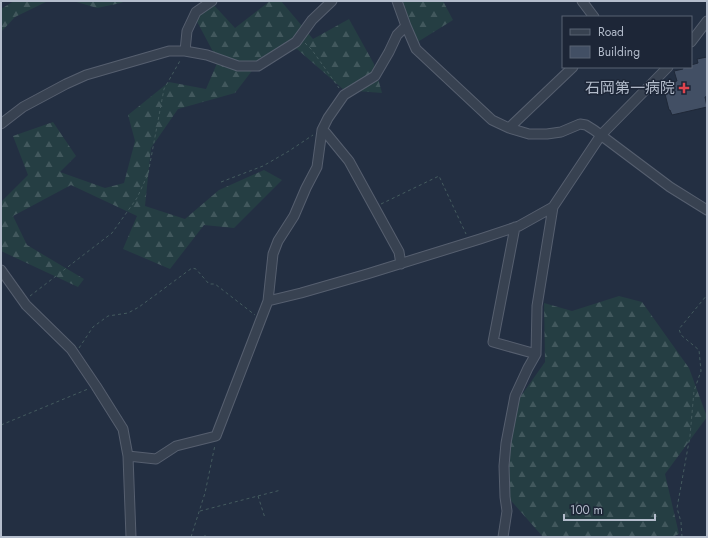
<svg xmlns="http://www.w3.org/2000/svg" width="708" height="538" viewBox="0 0 708 538" font-family="Jost,'Noto Sans JP',sans-serif">
<style>
.forest{fill:url(#forest-firs)}
.building{fill:#424f64;stroke:#1f2838}
.lines{fill:none;stroke-linecap:round;stroke-linejoin:round}
.minor-casing{stroke:#565f6f;stroke-width:11}
.path{stroke:#445b5f;stroke-width:1;stroke-dasharray:3 3;stroke-linecap:butt}
.minor{stroke:#384251;stroke-width:9}
.health-dot{fill:#e0444e;stroke:#1d2637;stroke-width:1.5}
.labels{text-anchor:middle;stroke-width:3;stroke-linejoin:round;paint-order:stroke}
.poi-label{font-size:15px;fill:#b4bdcc;stroke:#1d2637;text-anchor:end}
</style>
<defs>
<pattern id="forest-firs" width="22" height="20" patternUnits="userSpaceOnUse"><rect width="22" height="20" fill="#253e43"/><path d="M5 1l3.5 6h-7zM16 11l3.5 6h-7z" fill="#42585d"/></pattern>
</defs>
<rect width="100%" height="100%" fill="#232f42"/>
<path class="forest" d="M14,1H48L15,17L1,32V9Z
M73,1H125L121,3L97,8Z
M270,1H281L313,39L349,19L374,64L382,93L344,90L297,49L258,63L235,93L178,109L151,148L145,206L185,219L219,190L264,170L282,180L234,228L204,225L170,269L123,249L137,216L71,185L13,216L27,245L84,279L78,287L1,251V202L28,175L13,136L53,122L76,156L60,172L105,188L124,183L135,141L128,115L169,82L206,89L218,61L194,16L212,3L235,28Z
M392,1H443L453,20L416,43Z
M619,296L642,302L689,368L707,417L665,474L679,534L672,537H543L499,487L516,403L545,362L544,303L572,311Z"/>
<path class="building" d="M707,57V96L705,97L707,107L672,115L670,110H669L664,90L662,91L661,85L677,81L674,71L683,69L682,67H691V65L698,63L697,59Z"/>
<g class="lines">
<defs>
<path id="minor" d="M397,1L406,26L416,49L492,120L509,128L529,134H547L561,132L580,124L586,125L594,130L670,187L707,210
M582,1L594,17
M691,42L707,21
M185,51L187,31L196,12L212,1
M1,124L23,107L66,84L86,75L169,51H185L207,55L238,66H258L296,42L312,20L332,1
M509,128L573,67
M322,130L326,133L349,161L399,252L401,264
M515,227L493,342L536,354
M1,270L26,305L71,349L96,386L123,429L128,456L131,537
M268,301L301,293L367,274L480,239L519,226L553,207
M128,456L156,459L176,446L216,436L268,301L273,254L278,241L294,216L306,188L317,167L322,130L328,118L344,95L375,76L389,52L397,35L406,26
M503,537L507,511L505,497L504,466L506,443L515,396L528,368L536,354L537,306L553,207L601,135L668,67"/>
</defs>
<use href="#minor" class="minor-casing"/>
<path class="path" d="M305,43L312,50L339,88
M221,182L263,166L289,151L313,135
M381,204L439,176L466,234
M30,296L112,233L137,198L148,174L164,89L181,59
M79,348L93,327L108,316L128,313L139,307L192,268L196,269L209,284H215L255,315
M1,425L88,389
M258,496L265,518
M200,511L281,490
M205,535V537
M191,537L205,493L215,445
M682,537L681,522L677,508L690,436L694,391L701,371L699,350L681,335L679,329L707,295"/>
<use href="#minor" class="minor"/>
</g>
<path class="health-dot" d="M682 82h4v4h4v4h-4v4h-4v-4h-4v-4h4z"/>
<g class="labels">
<g class="poi-label">
<text x="675" y="93">石岡第一病院</text>
</g>
</g>
<rect width="708" height="538" fill="none" stroke="#b4bdcc" stroke-width="4"/>
<rect x="562" y="16" width="130" height="52" fill="#1d2637" stroke="#596273"/>
<rect x="570" y="29" width="20" height="6" fill="#384251" stroke="#596273"/>
<text x="598" y="36" font-size="12" fill="#b4bdcc">Road</text>
<rect x="570" y="46" width="20" height="12" fill="#424f64" stroke="#596273"/>
<text x="598" y="56" font-size="12" fill="#b4bdcc">Building</text>
<path d="M564 514v6h91v-6" fill="none" stroke="#b4bdcc" stroke-width="2"/>
<text x="570" y="514" font-size="12" fill="#b4bdcc" stroke="#1d2637" stroke-width="3" paint-order="stroke">100 m</text>
</svg>
